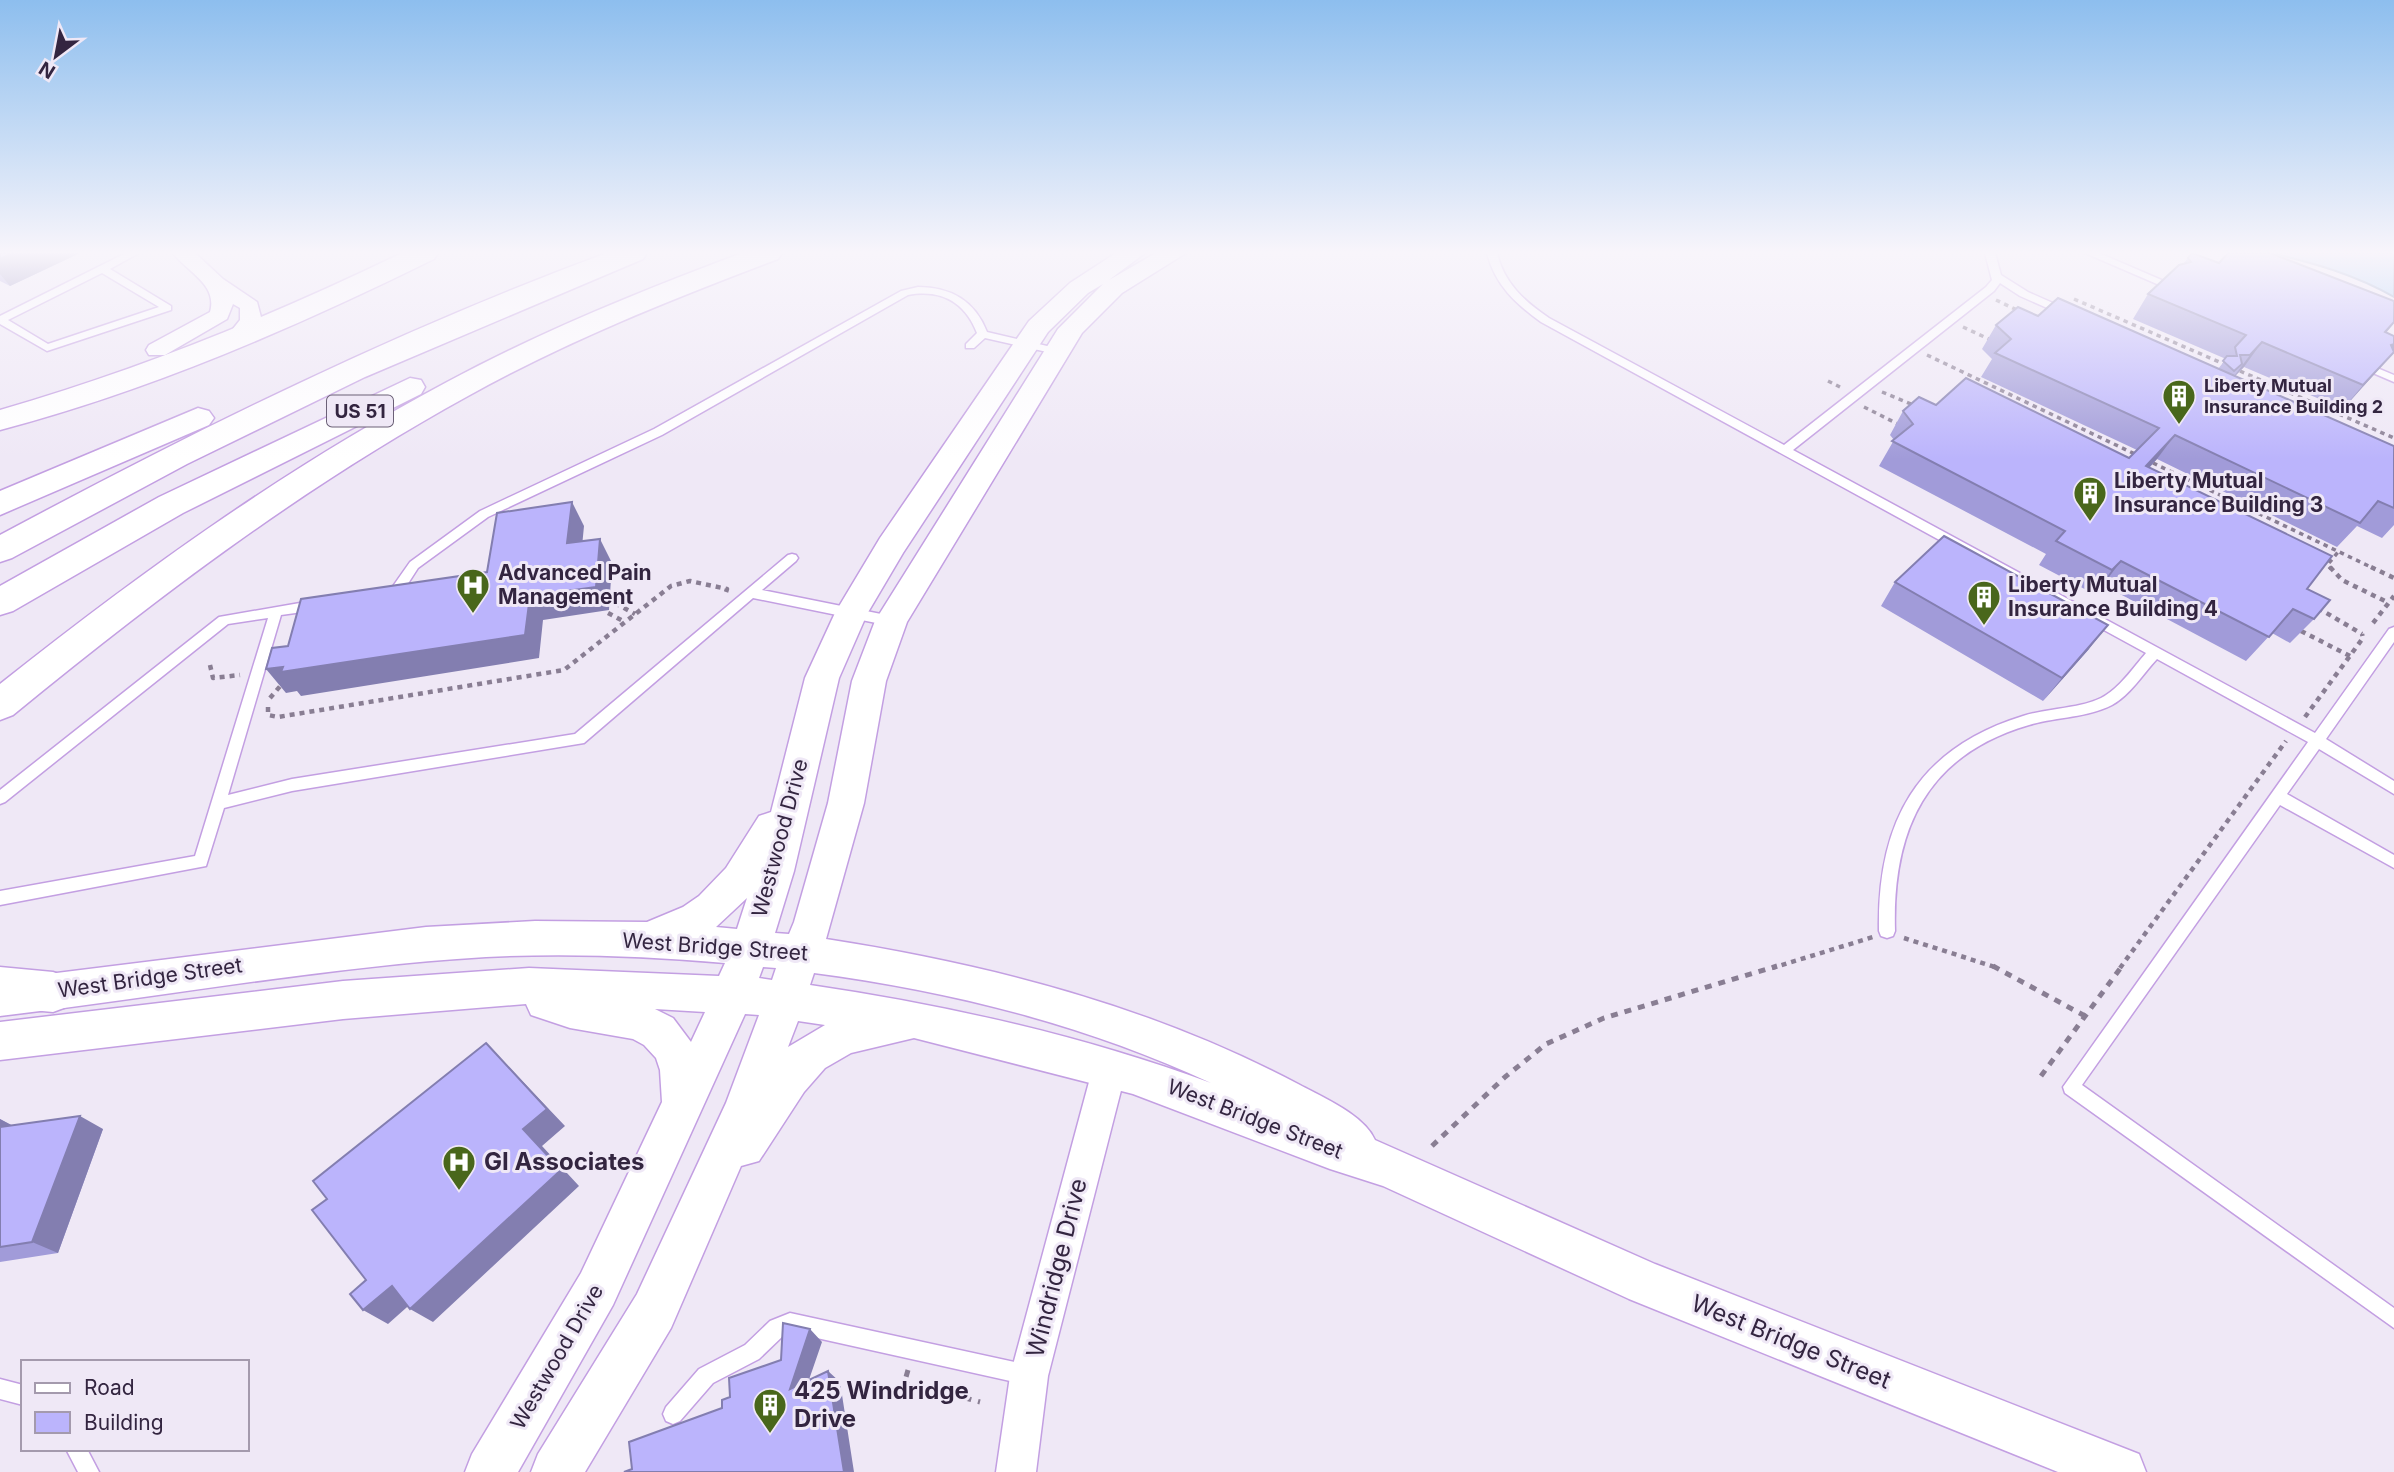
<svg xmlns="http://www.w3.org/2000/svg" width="2394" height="1472" viewBox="0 0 2394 1472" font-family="Inter,sans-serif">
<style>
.water{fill:#a6cef7;stroke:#849bc0;stroke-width:2}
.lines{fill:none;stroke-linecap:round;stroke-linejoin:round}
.service-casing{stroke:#c39fe2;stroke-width:3}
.minor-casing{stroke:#c39fe2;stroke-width:3}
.tertiary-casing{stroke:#c39fe2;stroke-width:3}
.secondary-casing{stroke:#c39fe2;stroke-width:3}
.motorway-casing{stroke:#c39fe2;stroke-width:3}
.path-far2{stroke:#897e93;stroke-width:3.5;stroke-dasharray:4.5 4.5;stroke-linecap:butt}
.path-far1{stroke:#897e93;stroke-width:4.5;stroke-dasharray:5 5;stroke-linecap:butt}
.path{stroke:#897e93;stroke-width:5;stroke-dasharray:7 7;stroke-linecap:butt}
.service{fill:#fff;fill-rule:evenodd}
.minor{fill:#fff;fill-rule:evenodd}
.tertiary{fill:#fff;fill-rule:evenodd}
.secondary{fill:#fff;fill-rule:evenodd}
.motorway{fill:#fff;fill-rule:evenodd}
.wall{fill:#a19bd9}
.shaded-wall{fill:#837eb0}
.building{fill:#bbb4fc;stroke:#837eb0;stroke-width:2}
.labels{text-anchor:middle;stroke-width:6;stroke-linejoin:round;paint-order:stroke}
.far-poi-label{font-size:18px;font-weight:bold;fill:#332540;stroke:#efe8f6;text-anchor:start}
.shield{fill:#efe8f6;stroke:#6b6077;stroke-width:2}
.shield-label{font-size:19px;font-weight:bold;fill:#332540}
.poi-label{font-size:21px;font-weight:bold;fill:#332540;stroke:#efe8f6;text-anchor:start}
.street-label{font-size:21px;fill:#332540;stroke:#efe8f6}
.near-poi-label{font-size:24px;font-weight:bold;fill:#332540;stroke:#efe8f6;text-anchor:start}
.near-street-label{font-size:24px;fill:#332540;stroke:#efe8f6}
</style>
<rect width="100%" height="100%" fill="#efe8f6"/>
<path class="water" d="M2271,253H2394V297C2356,275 2314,263 2271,253Z"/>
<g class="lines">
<defs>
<path id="service" d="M126,253H139L110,269L171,306V310L47,351L0,324V316ZM102,273L159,307L48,344L8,320Z
M1487,253H1497C1504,283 1524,301 1549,318L1784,445L1986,287L1992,280L1985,253H1995L2001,275L2028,292L2071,311V315H2063L2020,296L2000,283L1994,291L1793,450L2315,733L2389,629L2394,627V642L2326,739L2394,781V794L2319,749L2287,794L2394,855V868L2280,805L2082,1085L2394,1308V1328L2065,1093L2063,1087L2308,742L2157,659C2143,674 2130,695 2112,705C2087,718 2055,717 2029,725C1926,755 1892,830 1895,931L1893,936L1887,938L1881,936L1879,931C1877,823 1916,749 2023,716C2048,708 2078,709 2101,698C2119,689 2133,668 2146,653L1541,322C1516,304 1495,285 1487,253Z
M2085,253H2099L2173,285L2164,287Z
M918,287C951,287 975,301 987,332L1060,349L1061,351L1056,354L985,338L974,348H966V344L977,333C965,302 941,289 908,295L662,435L488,517L418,568L400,596L386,599L380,594L381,591L391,589L410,562L480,511L654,429L901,291Z
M2377,368L2394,375V382L2373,373L2372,371Z
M792,554L796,555L798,558L796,561L762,590L891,616L896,618L898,621L896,624L891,626L753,598L584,743L292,791L224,808L206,866L0,905V891L195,856L268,618L228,624L5,802L0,804V790L219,617L317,600L323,605L317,610L281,615L228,795L292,779L575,734L788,555Z
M790,1313L1028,1365L1035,1368L1038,1375L1035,1382L1028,1385L790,1332L784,1335L759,1359L713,1383L680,1421L673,1424L666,1421L663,1414L666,1407L699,1369L745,1345L770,1321Z
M0,1379L23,1385V1405L0,1399Z
M66,1449H87L99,1472H78Z"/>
<path id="minor" d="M173,253H195L223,279L257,302L262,321L243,345H227L224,340L240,320V308L233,304L227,319L165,355H149L146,350L149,345L210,312C218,284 187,272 173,253Z
M1110,1051L1122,1056L1127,1067L1048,1376L1036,1472H996L1010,1376L1093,1067L1098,1056Z"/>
<path id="tertiary" d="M1116,253H1145L1109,280L1156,253H1186L1122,293L1082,333L907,622L886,681L864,803L826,939C992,965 1151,1006 1300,1085C1324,1098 1364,1115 1375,1140L1655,1264L2139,1454L2146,1472H2058L1629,1299L1383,1186L1330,1169L1133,1094L914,1038L851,1053L825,1068L804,1092L759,1161L741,1166L671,1328L585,1472H531L538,1454L637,1294L726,1103L759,1015L745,1014L613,1305L518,1472H465L472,1454L581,1273L662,1102L660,1070L656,1058L644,1045L633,1039L570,1028L531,1015L526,1004L343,1019L0,1060V1022L343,981L529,968L719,976L725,963C645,956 565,953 486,957C323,967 162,997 0,1016V980L426,927L535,921L647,922L683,907L699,896L726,868L759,816L771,812L805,678L835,613L880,538L1029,321L1070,283ZM1103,284L1058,329L875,621L852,681L828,803L794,922L789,934L775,933L794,871L839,678L867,614L903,553L1048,332L1088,293ZM747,898L737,929L716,927ZM763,967L776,968L772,980L759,978ZM814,973C951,991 1086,1025 1211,1083C1081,1035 946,1005 810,985ZM655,1009L705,1012L691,1042L673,1018ZM798,1021L825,1025L788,1047Z"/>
<path id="secondary" d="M402,253H438L434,259C294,328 151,390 0,430V410C139,370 272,316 402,253Z"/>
<path id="motorway" d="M607,253H647L643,259L365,377L187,464L12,558L0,562V535C196,430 398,330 607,253Z
M742,253H782L778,259C672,299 567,341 468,396C304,486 157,597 13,715L0,720V684C141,572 287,467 447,382C542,331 641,291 742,253Z
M410,378L421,380L425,387L421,394L183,513L13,611L0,615V586L159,497Z
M198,408L209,411L214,418L209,425L0,515V491Z
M0,967L53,972L69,978L75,992L69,1006L53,1012L0,1007Z"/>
</defs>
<use href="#service" class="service-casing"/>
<use href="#minor" class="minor-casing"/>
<use href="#tertiary" class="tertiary-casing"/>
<use href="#secondary" class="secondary-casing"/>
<use href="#motorway" class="motorway-casing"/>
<path class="path-far2" d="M2074,299L2224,364
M1996,300L2017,310
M1963,327L1993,341
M1927,355L2137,455
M2240,371L2394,438
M1828,381L1840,387
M1882,392L1916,406
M1864,407L1900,425
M2153,463L2375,569
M2323,560L2331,569
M2329,563L2338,552"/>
<path class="path-far1" d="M2330,567L2342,580L2389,603
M2371,567L2394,578
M615,603L635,614
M2318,608L2362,634
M608,613L625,622
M2373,623L2394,596
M2301,631L2350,656
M210,665L213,678L240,675
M270,698L282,684
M268,707V715L278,717L564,670L671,586L690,581L727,589L726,592
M2305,717L2363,638L2362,634
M1904,938L1998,968
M1772,968L1873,937
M2120,968L2286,741"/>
<path class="path" d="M1993,966L2085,1016
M2041,1076L2122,966
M1432,1146L1505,1077L1546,1044L1604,1018L1777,966
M908,1370L904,1384L909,1385
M951,1394L980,1402"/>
<use href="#service" class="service"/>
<use href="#minor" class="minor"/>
<use href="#tertiary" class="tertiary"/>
<use href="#secondary" class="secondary"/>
<use href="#motorway" class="motorway"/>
</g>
<path class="wall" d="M0,253H80L10,286L0,281Z
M2188,258L2219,263L2394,301V323L2386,333L2394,336V352L2343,409L2244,367L2235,376L2394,446V525L2382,538L2357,526L2337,547L2157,459L2149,468L2307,589L2314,619L2290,643L2272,633L2246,661L2103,585L2094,594L2039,565L2046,554L1879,466L1894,440L1890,435L1903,411L1936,405L2129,458L2137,450L1981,377L1992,359L1982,349L1996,325L2038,316L2218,369L2226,359L2133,319L2148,294L2183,264Z
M1895,582L2089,649L2043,701L1881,606Z
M0,1119L12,1126L103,1129L58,1253L0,1262Z"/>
<path class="shaded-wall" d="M13,253H80L10,286L0,274V259Z
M2262,342L2244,367L2232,379L2250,355Z
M2394,344V352L2343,409L2363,385L2391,345Z
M2175,435L2157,459L2128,491L2146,466Z
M572,502L584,526L580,567L567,543Z
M600,539L612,563L609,610L543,620L539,658L301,696L297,691L286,693L266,669L530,596Z
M2121,561L2103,585L2094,594L2112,570Z
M2108,625L2089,649L2043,701L2062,678Z
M486,1043L565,1126L542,1146L579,1186L433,1322L410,1309L523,1129Z
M80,1116L103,1129L58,1253L32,1242Z
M0,1119L21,1130L0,1133Z
M392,1286L415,1300L388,1324L363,1310Z
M810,1329L822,1342L802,1400L790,1389Z
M828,1371L840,1382L854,1472H844Z"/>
<path class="building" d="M0,253H13L0,259Z
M2192,253L2219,263L2228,253H2270L2394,301V322L2385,332L2394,336V344L2391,345L2394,352L2363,385L2262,342L2250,355H2240L2242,364L2234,371L2223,361L2227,356H2237L2235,347L2246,335L2148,294L2179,265L2191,262L2188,258Z
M2058,298L2394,446V508L2378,501L2360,523L2175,435L2146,466L2332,556L2307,589L2330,600L2314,619L2293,609L2269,637L2121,561L2112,570L2056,541L2065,531L1892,441L1913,424L1903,411L1919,397L1936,405L1966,378L2129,458L2159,428L1995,353L2011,339L1996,325L2018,307L2038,316Z
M572,502L567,543L600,539L596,587L530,596L525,635L281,672L283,667L266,669L272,648L288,646L301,599L487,572L497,513Z
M1944,536L2108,625L2062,678L1895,582Z
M486,1043L547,1109L523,1129L561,1170L410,1309L392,1286L363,1310L350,1294L366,1280L312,1210L327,1199L313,1181Z
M80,1116L32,1242L0,1247V1127Z
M783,1323L810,1329L790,1389L828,1371L844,1472H624L632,1469L629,1442L722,1408V1400L730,1397L729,1378L781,1360Z"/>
<linearGradient id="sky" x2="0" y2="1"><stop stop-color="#8dbeee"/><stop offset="0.55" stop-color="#f8f5fb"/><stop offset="1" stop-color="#f8f5fb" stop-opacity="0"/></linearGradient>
<rect width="2394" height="459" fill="url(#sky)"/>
<defs>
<symbol id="building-pin" viewBox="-11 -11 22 30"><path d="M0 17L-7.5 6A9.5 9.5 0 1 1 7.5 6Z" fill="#49671b" stroke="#efe8f6"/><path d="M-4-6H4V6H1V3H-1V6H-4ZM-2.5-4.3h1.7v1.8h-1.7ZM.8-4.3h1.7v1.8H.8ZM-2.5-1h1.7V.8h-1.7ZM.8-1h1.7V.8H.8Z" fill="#fff"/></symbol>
<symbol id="hospital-pin" viewBox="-11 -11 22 30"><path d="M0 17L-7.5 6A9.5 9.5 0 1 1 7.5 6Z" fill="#49671b" stroke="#efe8f6"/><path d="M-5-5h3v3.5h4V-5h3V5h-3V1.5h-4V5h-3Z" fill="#fff"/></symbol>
</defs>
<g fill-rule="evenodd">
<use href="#building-pin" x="2160" y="377" width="38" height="52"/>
<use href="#building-pin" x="2071" y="474" width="38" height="52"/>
<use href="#hospital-pin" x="454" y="566" width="38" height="52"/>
<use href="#building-pin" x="1965" y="578" width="38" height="52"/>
<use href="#hospital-pin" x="440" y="1143" width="38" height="52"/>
<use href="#building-pin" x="751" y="1386" width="38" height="52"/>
</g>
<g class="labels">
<g class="far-poi-label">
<text x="2204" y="392">Liberty Mutual<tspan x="2204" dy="21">Insurance Building 2</tspan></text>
</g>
<rect class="shield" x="327" y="395.5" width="66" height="31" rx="5"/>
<g class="shield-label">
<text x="360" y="418">US 51</text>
</g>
<g class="poi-label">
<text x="2114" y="488">Liberty Mutual<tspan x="2114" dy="24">Insurance Building 3</tspan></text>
<text x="498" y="580">Advanced Pain<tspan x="498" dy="24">Management</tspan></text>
<text x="2008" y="592">Liberty Mutual<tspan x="2008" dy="24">Insurance Building 4</tspan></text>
</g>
<g class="street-label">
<text transform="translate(780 838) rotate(-75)" y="7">Westwood Drive</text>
<text transform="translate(715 947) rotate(4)" y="7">West Bridge Street</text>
<text transform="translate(150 978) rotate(-8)" y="7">West Bridge Street</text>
<text transform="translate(1255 1119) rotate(21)" y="7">West Bridge Street</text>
<text transform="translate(557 1357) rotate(-60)" y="7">Westwood Drive</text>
</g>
<g class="near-poi-label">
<text x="484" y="1170">GI Associates</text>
<text x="794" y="1399">425 Windridge<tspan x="794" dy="28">Drive</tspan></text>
</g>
<g class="near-street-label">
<text transform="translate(1057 1268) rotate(-76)" y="8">Windridge Drive</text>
<text transform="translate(1791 1342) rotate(22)" y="8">West Bridge Street</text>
</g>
</g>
<rect x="21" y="1360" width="228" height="91" fill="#efe8f6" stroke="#a49aad" stroke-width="2"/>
<rect x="35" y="1383" width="35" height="10" fill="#ffffff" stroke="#a49aad" stroke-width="2"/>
<text x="84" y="1395" font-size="21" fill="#332540">Road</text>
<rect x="35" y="1412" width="35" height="21" fill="#bbb4fc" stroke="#a49aad" stroke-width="2"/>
<text x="84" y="1430" font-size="21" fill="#332540">Building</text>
<g transform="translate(56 56) rotate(212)" stroke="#efe8f6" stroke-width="5" paint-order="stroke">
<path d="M0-5L12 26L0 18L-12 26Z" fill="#332540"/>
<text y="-10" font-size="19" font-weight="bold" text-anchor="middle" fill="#332540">N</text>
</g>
</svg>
